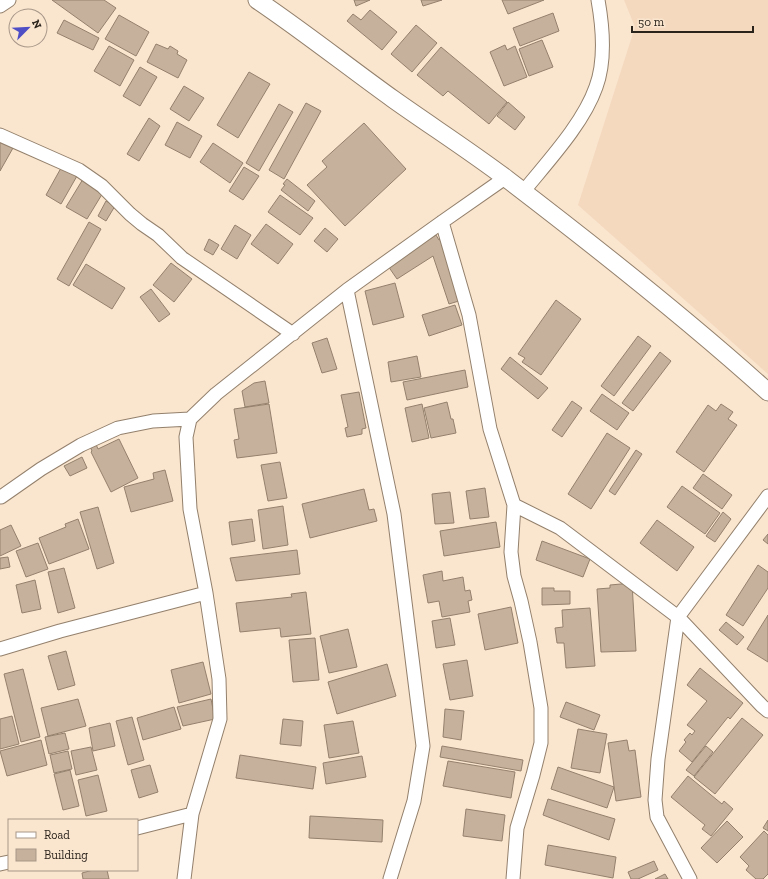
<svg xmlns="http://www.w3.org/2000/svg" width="768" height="879" viewBox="0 0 768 879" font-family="'Zilla Slab',serif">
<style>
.built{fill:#f4d9be}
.building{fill:#c6b19c;stroke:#94816d}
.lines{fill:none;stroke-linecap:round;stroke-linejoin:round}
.minor-casing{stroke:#93806c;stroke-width:15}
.tertiary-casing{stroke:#93806c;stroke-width:19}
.minor{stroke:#fff;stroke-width:13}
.tertiary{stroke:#fff;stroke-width:17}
</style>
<rect width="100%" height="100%" fill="#fae5cf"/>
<path class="built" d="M624,0H768V374L578,205L635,27Z"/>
<path class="building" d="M52,0H104L116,8L98,33Z
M354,0H370L356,6Z
M421,0H442L423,6Z
M502,0H544L508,14Z
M370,10L397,32L382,50L347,21L353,14L361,20Z
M553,13L559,31L520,46L513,28Z
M119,15L149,32L136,56L105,39Z
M64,20L99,38L93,50L57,33Z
M416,25L437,43L412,72L391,54Z
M542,40L553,67L529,76L519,49Z
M156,44L168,49L170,46L178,51L177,54L187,60L178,78L147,62Z
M505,45L507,50L515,46L527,77L504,86L490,52Z
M109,46L134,60L120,86L94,71Z
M441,47L507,102L489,124L448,91L443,96L417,75Z
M140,67L157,77L140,106L123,96Z
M249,72L270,84L238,138L217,125Z
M184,86L204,98L189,121L170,109Z
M508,102L525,117L515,130L497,116Z
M306,103L321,111L284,179L269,170Z
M279,104L293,112L259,171L246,163Z
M149,118L160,126L139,161L127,154Z
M177,122L202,136L190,158L165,145Z
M364,123L406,169L345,226L307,185L327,167L322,161Z
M0,140L13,148L0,171Z
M213,143L243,163L230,183L200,162Z
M244,167L259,176L243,200L229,191Z
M61,168L77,176L61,204L46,195Z
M83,179L104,191L87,219L66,207Z
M287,179L315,201L308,211L281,190L285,185L283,184Z
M280,195L313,218L300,235L268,212Z
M106,201L115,206L106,221L98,216Z
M89,222L101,229L69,286L57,279Z
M266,224L293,244L278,264L251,244Z
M235,225L251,235L237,259L221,249Z
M325,228L338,239L327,252L314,241Z
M436,235L439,240L441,239L462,300L449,304L433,256L397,279L388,266Z
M209,239L219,245L213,255L204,250Z
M171,263L192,279L174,302L153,285Z
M86,264L125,288L112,309L73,285Z
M395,283L404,317L373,325L365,291Z
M151,289L170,314L159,322L140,297Z
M556,300L581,319L541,375L522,362L525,358L518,354Z
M455,305L462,325L429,336L422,315Z
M638,336L651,346L614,396L601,386Z
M327,338L337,369L322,373L312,343Z
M660,352L671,361L633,411L622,403Z
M417,356L421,377L391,382L388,362Z
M510,357L548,388L538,399L501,369Z
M465,370L468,387L407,400L403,382Z
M265,381L269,403L245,407L242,391L254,383Z
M359,392L366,428L362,429V434L347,437L345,428L348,427L341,395Z
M602,394L629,413L617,430L590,411Z
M572,401L582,408L562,437L552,430Z
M447,402L451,419H453L456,433L431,438L424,408Z
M269,404L277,453L237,458L234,440L239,439L234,409Z
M422,404L429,438L412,442L405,408Z
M721,404L733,412L728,419L737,425L704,472L676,452L708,405L716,411Z
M607,433L630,448L591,509L568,494Z
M119,439L138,478L111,492L91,452L92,451L89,444L95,442L98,449Z
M636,450L642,454L615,495L609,491Z
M82,457L87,468L70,476L64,466Z
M280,462L287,498L268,501L261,465Z
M165,470L173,501L131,512L124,487L154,479L153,473Z
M703,474L732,495L722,509L693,488Z
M682,486L720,513L705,534L667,507Z
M485,488L489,517L470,519L466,491Z
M364,489L369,510L374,509L377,521L310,538L302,504Z
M450,492L454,523L435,524L432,494Z
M283,506L288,545L263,549L258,510Z
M98,507L114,563L97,569L80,512Z
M723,512L731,519L715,542L706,536Z
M78,519L89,549L49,564L39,538L66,527L65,524Z
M252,519L255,541L232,545L229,522Z
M657,520L694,547L677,571L640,543Z
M496,522L500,547L444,556L440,531Z
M11,525L21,546L0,556V530Z
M768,534V544L763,540Z
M542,541L590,559L583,577L536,560Z
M38,543L48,569L26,577L16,551Z
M297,550L300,574L236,581L230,558Z
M8,557L10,567L0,569V558Z
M758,565L768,572V588L743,626L726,615Z
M64,568L75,608L58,613L48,572Z
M442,571L443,581L463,577L465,591L470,590L472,600L468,601L470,612L442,617L439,601L428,603L423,575Z
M35,580L41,609L22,613L16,585Z
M632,583L636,651L601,652L597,589L610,588V585Z
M542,588H554V591H570V604L542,605Z
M306,592L311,634L281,637L280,628L240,632L236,603L292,597L291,594Z
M511,607L518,643L485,650L478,614Z
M590,608L595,666L566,668L564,643H557L555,628L563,627L562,610Z
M768,615V662L747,649Z
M450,618L455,645L436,648L432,621Z
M726,622L744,637L737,645L719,630Z
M348,629L357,667L329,673L320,636Z
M315,638L319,680L293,682L289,640Z
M66,651L75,685L58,690L48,656Z
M467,660L473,696L450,700L443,664Z
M203,662L211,694L179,703L171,670Z
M387,664L396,696L337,714L328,682Z
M700,668L743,703L730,719L728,717L692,762L679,751L686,742L684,740L690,733L692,735L695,731L687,725L707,701L687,685Z
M23,669L40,737L21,742L4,674Z
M78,699L86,726L48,736L41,708Z
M211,699L215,719L183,726L177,707Z
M566,702L600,715L594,730L560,717Z
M174,707L181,729L143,740L137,718Z
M445,709L464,711L461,740L443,737Z
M12,716L19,744L0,749V719Z
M132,717L144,760L128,765L116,721Z
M742,718L763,735L715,794L694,777Z
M283,719L303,721L301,746L280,744Z
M353,721L359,753L329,758L324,725Z
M110,723L115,746L93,751L89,728Z
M578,729L607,734L600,773L571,768Z
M65,733L69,749L49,754L45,737Z
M41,740L47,765L7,776L0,751Z
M627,740L629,751L635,750L641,797L616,801L608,743Z
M442,746L523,760L521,771L440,757Z
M706,746L713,752L694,776L686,770Z
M91,747L97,770L76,775L71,751Z
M68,751L72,769L54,773L50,755Z
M240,755L316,767L313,789L236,778Z
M362,756L366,777L326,784L323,763Z
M448,761L515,772L511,798L443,786Z
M150,765L158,792L139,798L131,770Z
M558,767L614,787L607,808L551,789Z
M70,770L79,806L63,810L54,774Z
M98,775L107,811L86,816L78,780Z
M688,776L722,804L724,801L733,809L711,836L702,829L705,825L671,797Z
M548,799L615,819L609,840L543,815Z
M466,809L505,815L502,841L463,836Z
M310,816L383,820L382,842L309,838Z
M768,820V831L763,828Z
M727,821L743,837L717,863L701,848Z
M764,831L768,835V874L763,879H756L746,870L749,866L740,857Z
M548,845L616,857L613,878L545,865Z
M654,861L658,870L638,879H631L628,872Z
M93,870H107L109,879H83L82,873Z
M665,874L668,879H655Z"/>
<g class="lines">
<defs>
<path id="minor" d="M0,6L9,0
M0,135L79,170L102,186L130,214L142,224L158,235L182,258L293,334
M523,192C548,161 583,124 596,87C606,60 603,28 598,0
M442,222L469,315L490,429L514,505L511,552L514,576L521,601L530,642L541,708V743L533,775L517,828L513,879
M347,290L394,514L423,746L414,801L390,879
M1,497L41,469L81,445L118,428L153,421L190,419
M514,505L560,528L678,617L762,706L768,711
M0,649L60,631L206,593
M137,828L192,814
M0,864L9,862
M184,879L192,814L220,719L219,679L206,593L190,509L186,437L190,419L216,394L347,290L442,222L505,178
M690,879L657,817L655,800L658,759L678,617L768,496"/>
<path id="tertiary" d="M257,0C303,31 347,66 393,99C431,126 470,151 507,179C596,247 685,317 768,392"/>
</defs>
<use href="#minor" class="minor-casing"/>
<use href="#tertiary" class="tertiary-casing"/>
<use href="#minor" class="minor"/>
<use href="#tertiary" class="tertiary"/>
</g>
<rect x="8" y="819" width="130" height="52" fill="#fae5cf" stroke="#a79787"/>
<rect x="16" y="832" width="20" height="6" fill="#ffffff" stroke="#a79787"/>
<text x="44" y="839" font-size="12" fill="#2a231b">Road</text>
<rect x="16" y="849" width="20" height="12" fill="#c6b19c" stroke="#a79787"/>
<text x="44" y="859" font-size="12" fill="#2a231b">Building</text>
<g transform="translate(28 28) rotate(66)"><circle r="19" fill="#fae5cf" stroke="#a79787"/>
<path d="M0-3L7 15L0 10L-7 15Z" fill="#4f4ec5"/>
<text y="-6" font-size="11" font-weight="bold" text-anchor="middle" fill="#2a231b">N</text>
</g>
<path d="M632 26v6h121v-6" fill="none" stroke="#2a231b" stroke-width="2"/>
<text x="638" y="26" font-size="12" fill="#2a231b" stroke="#fae5cf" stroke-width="3" paint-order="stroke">50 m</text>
</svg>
